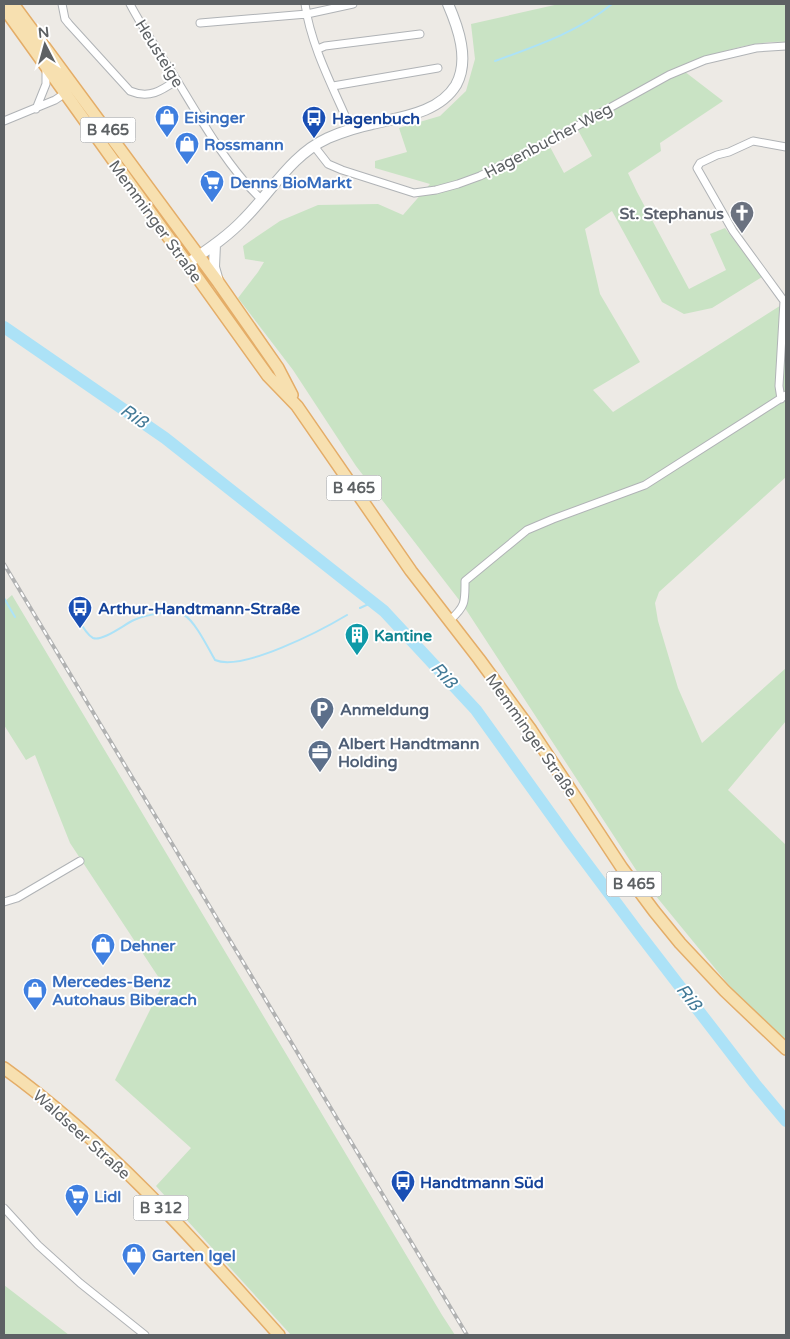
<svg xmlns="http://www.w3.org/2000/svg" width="790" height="1339" viewBox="0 0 790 1339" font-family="'Varela Round',sans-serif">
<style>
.green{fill:#c9e3c4;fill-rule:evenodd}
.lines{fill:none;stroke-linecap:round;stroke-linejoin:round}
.stream{stroke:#ace2f7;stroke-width:2}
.river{stroke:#ace2f7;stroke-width:12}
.street-casing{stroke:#b0b3b6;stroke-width:9}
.secondary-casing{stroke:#afb3b6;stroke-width:12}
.primary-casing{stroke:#e4ad68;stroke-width:14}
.street{stroke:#fff;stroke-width:7}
.secondary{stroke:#fff;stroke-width:10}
.primary{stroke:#f7e0b0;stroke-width:11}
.rail-casing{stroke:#b1b2b2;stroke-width:4}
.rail{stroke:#fff;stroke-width:2;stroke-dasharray:5.5;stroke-linecap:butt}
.labels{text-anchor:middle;stroke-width:4;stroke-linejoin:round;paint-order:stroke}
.shield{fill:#fff;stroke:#8e9092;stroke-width:1}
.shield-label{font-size:15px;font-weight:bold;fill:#5d6164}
.street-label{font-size:16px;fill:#5d6164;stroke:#fff}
.shop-label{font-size:16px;font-weight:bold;fill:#366cbe;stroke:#fff;text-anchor:start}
.transit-label{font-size:16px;font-weight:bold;fill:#164399;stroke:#fff;text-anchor:start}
.worship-label{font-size:16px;font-weight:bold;fill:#5b616d;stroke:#fff;text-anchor:end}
.culture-label{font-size:16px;font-weight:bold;fill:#0d838f;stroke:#fff;text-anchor:start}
.service-label{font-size:16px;font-weight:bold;fill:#4e5e75;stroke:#fff;text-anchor:start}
.water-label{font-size:18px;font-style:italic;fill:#437a97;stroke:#fff}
</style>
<rect width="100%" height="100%" fill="#edeae5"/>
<path class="green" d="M559,4H786V42C752,40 711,54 680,68L723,101L660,143L661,151L628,173L637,192L689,289L726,270L710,234L725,228L762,277L712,308L684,314L662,302L612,211L585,229L600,294L640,362L593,390L613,412L786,302V477L659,592L655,603L658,621L678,688L702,743L786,668V721L728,790L786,845V1041L741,1000L642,879L463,605L356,466L293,370L238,298L258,272L264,262L245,259L243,246L280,221L318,205L378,204L403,215L430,184L375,168V161L407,152L399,128L440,116L466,91L475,59L471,24ZM578,130L592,156L564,173L549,145Z
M12,595L442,1315L455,1335H291L156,1186L191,1148L115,1080L163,984L70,843L35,755L26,760L4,725V602Z
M4,1285L69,1335H4Z"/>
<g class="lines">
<path class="stream" d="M495,61C536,46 578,32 612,4
M4,598L15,617
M360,608L373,602
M75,613C79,620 85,634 93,638C102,642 125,624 134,620C145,615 173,609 184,615C195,621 208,648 215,660C242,672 322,630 347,615"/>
<path class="river" d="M4,327L165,438L384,611L476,710L570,841L638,932L755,1084L786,1121"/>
<defs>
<path id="street" d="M62,4L65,19L69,24L130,91C149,99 161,91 177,80
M130,4C144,31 162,56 178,82C201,120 229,169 261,199
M305,4C311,47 334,89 351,129
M200,23L307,14L353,4
M318,49L325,46L420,34
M333,86L438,68
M36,109L46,84V67
M4,121L55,100L67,92
M314,146L328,164L342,170L414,193L436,190L458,184L480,176L548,142L669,75L705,60L756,48L786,46
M786,147L753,141L729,152L717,155L700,163L697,168L733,231L784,301H786
M781,399L779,386L784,301
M450,620C466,606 465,601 465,581L527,530L553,519L645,485L786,395
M4,902L17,898L80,861
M4,1208L38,1245L80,1283L145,1335"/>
<path id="secondary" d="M215,244L214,267L218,281
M187,264C207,250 227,237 244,219C272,191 291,155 328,138C342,132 357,127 372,124C401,117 439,113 456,85C470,60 458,27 448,4"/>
<path id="primary" d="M13,4L218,282L278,368L292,395
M4,8L268,376L297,406L411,571L479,659L531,730L622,868L654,911L680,943L725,991L786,1049
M4,1068C108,1143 194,1240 279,1335"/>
</defs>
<use href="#street" class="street-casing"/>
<use href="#secondary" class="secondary-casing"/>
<use href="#primary" class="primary-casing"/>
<use href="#street" class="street"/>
<use href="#secondary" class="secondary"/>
<use href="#primary" class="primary"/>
<defs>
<path id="rail" d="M4,564L467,1335"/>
</defs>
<use href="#rail" class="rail-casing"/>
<use href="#rail" class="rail"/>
</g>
<defs>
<symbol id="shop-pin" viewBox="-11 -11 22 30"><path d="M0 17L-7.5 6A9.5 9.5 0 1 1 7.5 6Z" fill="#3f7fe0" stroke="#fff"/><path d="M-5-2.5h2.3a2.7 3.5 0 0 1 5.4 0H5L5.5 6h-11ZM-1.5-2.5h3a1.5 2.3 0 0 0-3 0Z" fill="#fff"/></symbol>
<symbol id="bus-pin" viewBox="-11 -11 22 30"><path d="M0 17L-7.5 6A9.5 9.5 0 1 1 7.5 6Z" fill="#1a4fb4" stroke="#fff"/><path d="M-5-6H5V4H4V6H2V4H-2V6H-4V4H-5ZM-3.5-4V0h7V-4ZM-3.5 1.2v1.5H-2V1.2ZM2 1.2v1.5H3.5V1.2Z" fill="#fff"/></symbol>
<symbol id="supermarket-pin" viewBox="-11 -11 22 30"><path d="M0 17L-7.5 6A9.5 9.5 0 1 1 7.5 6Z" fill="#3f7fe0" stroke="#fff"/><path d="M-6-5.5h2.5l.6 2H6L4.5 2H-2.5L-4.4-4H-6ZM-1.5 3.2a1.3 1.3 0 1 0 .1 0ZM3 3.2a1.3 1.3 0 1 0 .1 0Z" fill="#fff"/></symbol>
<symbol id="church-pin" viewBox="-11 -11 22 30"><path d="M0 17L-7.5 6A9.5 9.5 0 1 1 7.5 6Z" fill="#6b7280" stroke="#fff"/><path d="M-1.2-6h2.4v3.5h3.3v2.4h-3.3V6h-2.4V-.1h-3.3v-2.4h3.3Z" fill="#fff"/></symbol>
<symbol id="building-pin" viewBox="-11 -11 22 30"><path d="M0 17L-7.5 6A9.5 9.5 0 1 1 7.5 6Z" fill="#0f9aa8" stroke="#fff"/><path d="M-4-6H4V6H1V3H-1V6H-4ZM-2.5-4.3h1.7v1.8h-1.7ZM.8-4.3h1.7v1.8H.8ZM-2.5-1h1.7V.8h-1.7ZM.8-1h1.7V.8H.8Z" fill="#fff"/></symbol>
<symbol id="parking-pin" viewBox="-11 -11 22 30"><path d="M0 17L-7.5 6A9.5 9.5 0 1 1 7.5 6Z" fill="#5c6f8a" stroke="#fff"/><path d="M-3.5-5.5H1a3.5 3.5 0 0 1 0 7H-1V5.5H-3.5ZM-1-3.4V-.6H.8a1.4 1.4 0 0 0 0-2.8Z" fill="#fff"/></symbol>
<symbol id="office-pin" viewBox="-11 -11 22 30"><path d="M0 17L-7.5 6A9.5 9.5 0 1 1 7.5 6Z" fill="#5c6f8a" stroke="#fff"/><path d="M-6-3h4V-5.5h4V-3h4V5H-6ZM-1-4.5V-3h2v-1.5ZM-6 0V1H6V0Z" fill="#fff"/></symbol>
</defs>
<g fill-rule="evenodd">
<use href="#shop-pin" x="153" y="103" width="28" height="38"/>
<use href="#bus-pin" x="300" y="104" width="28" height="38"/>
<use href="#shop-pin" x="173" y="130" width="28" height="38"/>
<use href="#supermarket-pin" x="198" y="168" width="28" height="38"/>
<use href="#church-pin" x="728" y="199" width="28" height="38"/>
<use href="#bus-pin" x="66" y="594" width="28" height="38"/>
<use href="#building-pin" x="343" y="621" width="28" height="38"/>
<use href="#parking-pin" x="308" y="695" width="28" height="38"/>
<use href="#office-pin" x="306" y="738" width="28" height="38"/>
<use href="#shop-pin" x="89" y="931" width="28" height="38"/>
<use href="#shop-pin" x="21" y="976" width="28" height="38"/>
<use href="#bus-pin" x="389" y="1168" width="28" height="38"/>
<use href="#supermarket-pin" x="63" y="1182" width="28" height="38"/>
<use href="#shop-pin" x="120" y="1241" width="28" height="38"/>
</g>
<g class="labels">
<g class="shield">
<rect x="80.5" y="117.5" width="55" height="25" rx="4"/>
<rect x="326.5" y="475.5" width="55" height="25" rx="4"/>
<rect x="606.5" y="871.5" width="55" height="25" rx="4"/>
<rect x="133.5" y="1195.5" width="55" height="25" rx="4"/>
</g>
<g class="shield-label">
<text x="108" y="135">B 465</text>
<text x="354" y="493">B 465</text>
<text x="634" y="889">B 465</text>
<text x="161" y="1213">B 312</text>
</g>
<g class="street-label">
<text transform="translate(160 53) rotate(58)" y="6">Heusteige</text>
<text transform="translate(548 140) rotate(-28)" y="6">Hagenbucher Weg</text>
<text transform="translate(156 221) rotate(54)" y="6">Memminger Straße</text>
<text transform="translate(532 735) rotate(55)" y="6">Memminger Straße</text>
<text transform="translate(82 1134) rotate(42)" y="6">Waldseer Straße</text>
</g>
<g class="shop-label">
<text x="184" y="123">Eisinger</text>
<text x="204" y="150">Rossmann</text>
<text x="230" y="188">Denns BioMarkt</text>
<text x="120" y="951">Dehner</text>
<text x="52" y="987">Mercedes-Benz<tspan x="52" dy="18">Autohaus Biberach</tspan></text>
<text x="94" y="1202">Lidl</text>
<text x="152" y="1261">Garten Igel</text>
</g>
<g class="transit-label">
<text x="332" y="124">Hagenbuch</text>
<text x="98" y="614">Arthur-Handtmann-Straße</text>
<text x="420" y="1188">Handtmann Süd</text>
</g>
<g class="worship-label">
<text x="724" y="219">St. Stephanus</text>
</g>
<g class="culture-label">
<text x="374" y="641">Kantine</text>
</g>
<g class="service-label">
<text x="340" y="715">Anmeldung</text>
<text x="338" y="749">Albert Handtmann<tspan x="338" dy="18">Holding</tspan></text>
</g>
<g class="water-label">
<text transform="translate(134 416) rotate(34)" y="6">Riß</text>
<text transform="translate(444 675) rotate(47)" y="6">Riß</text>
<text transform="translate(689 997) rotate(52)" y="6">Riß</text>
</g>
</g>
<rect width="790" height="1339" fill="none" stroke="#5d6164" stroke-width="10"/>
<g transform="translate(45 45) rotate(354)" stroke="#ffffff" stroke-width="4" paint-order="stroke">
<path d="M0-4L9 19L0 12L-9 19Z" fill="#5d6164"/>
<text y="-8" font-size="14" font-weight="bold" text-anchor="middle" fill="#5d6164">N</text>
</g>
</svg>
